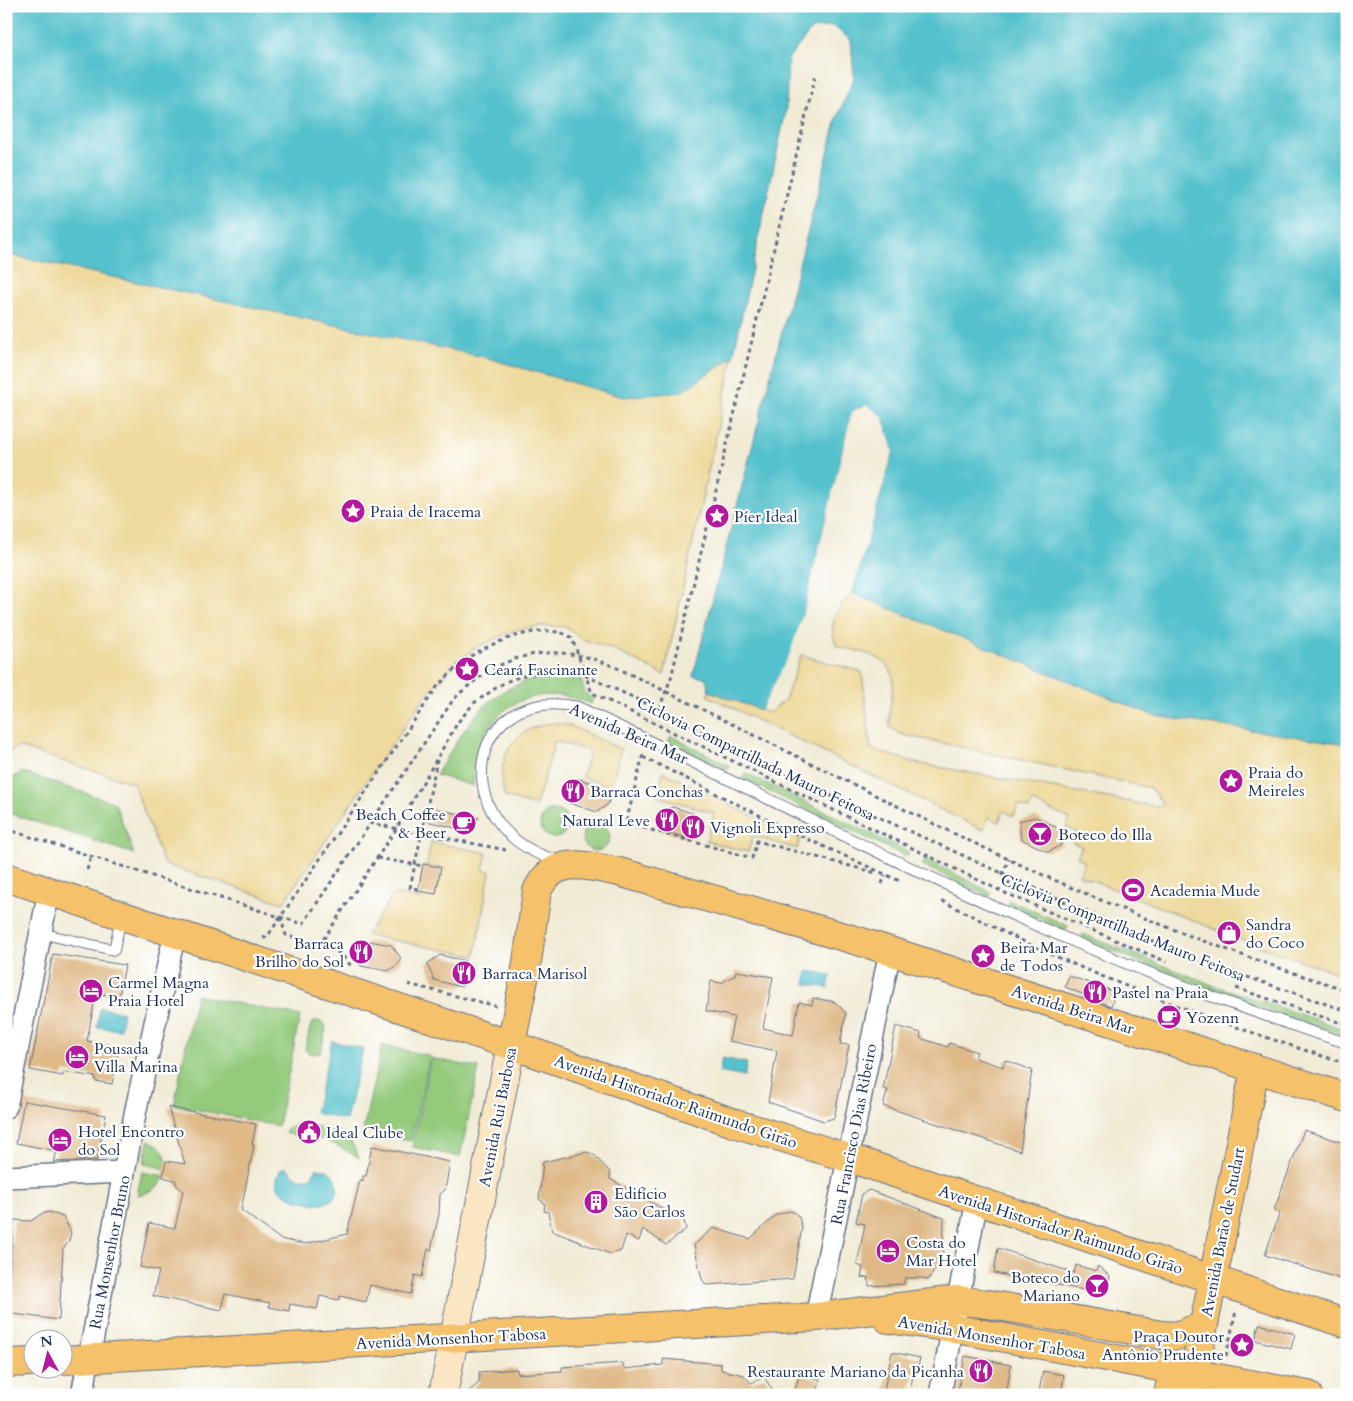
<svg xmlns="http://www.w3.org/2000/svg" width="1353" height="1401" viewBox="0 0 1353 1401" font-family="Cardo,serif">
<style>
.green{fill:#93ca7c;stroke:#577c6d}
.sand{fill:#eeda9e;stroke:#84847e}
.water{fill:#54c1cc;stroke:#387895}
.pier{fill:#f1ebd5}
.building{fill:#dfb988}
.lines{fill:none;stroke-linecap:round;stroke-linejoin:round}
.lane-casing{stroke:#667188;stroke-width:12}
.street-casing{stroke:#667188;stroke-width:24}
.secondary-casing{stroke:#667188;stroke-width:30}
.primary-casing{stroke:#667188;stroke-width:30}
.path{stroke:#667188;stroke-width:3;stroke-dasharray:4 4;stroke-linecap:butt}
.lane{stroke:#fff;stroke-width:10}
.street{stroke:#fff;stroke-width:21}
.secondary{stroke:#fbe6c4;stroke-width:28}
.primary{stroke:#f5c16b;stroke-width:28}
.labels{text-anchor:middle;stroke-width:4.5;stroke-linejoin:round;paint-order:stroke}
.poi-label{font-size:16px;fill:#1b2f5e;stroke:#fff;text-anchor:start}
.street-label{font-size:16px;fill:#1b2f5e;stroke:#fff}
</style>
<rect width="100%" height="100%" fill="#fff"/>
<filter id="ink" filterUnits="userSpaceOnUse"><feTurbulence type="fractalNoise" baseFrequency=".02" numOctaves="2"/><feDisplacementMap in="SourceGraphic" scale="10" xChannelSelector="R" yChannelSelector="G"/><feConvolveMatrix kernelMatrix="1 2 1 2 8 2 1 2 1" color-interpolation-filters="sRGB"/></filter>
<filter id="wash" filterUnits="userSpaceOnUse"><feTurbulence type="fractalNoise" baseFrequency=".0096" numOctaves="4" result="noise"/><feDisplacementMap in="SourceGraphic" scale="20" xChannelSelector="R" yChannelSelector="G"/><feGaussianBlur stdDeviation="1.12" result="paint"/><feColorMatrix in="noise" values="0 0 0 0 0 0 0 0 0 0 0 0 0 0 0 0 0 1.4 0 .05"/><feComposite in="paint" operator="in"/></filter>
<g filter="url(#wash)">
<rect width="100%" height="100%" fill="#f1ebd5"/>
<path class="green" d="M552,676L581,680L585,693L593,699L591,704C525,676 472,717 473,786L436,775C468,724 486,684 552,676Z
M671,736L730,766L728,770L668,741Z
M22,772L115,803L134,854L6,812V782Z
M745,773L909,852L907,857L743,779Z
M540 824a14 14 0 1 1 28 0a14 14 0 1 1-28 0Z
M582 837a14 14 0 1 1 28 0a14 14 0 1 1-28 0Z
M925,859L991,892L989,897L922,865Z
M1009,900L1068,926L1065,931L1007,904Z
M1083,934L1210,984L1347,1030V1036C1256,1008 1169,974 1081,938Z
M196,995L300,1016L278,1126L174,1105Z
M316,1021L323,1023L326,1027L321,1052L316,1054L308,1053L305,1049L311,1024Z
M382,1045L430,1056L411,1141L363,1130Z
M431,1058L479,1068L460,1157L412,1147Z
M301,1122L348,1135L359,1158C335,1143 313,1134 285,1134L287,1129Z
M148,1140C160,1144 169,1155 167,1169L144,1164Z
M142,1172L166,1176C158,1188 151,1193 137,1195Z"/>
<path class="sand" d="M6,254L484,357L623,397L681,392L733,357L664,675L612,649L579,638L567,627L541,626L515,630L475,648L457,661L423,699L283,903L164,864L133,783L18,747L6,754Z
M852,593L1155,716L1347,744V976L1252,944L1079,875L1085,861L1077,857L1082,847L1072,842L1076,832L1066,827L1070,819L1033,802L1029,809L1018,805L1014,816L1003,811L999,822L989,817L983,830L708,696L709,691L769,713L785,700L801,655L862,672L871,749L916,763L1158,807L1163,803L1150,788L900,734L890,727C888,710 893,696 893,680C893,655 855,651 837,646C827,625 836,608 852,593Z
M554,723L568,725L621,749L611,786L582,777L590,751L555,741L536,806L505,797C494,757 513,727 554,723Z
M663,772L800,839L797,849L753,836L748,852L706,841L714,813L656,796Z
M431,842L487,853L483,870L490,871L475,956L366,935L394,894L419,899L421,892L436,894L441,868L427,865Z"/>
<path class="water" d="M6,6H1347V744L1155,716L852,593L893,451L883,417L867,405L852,411L804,610L791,653L761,710L709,691L706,678L693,676L837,118L854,78L851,40L833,26L812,29L788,59L786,110L733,357L681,392L623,397L484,357L6,254Z
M808,971L831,975L828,988L805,984Z
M100,1008L123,1012L120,1030L97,1027Z
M332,1041L363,1049L346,1120L315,1113Z
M722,1058L747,1063L744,1077L719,1072Z
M286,1167C294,1174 297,1183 311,1177L317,1168L327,1170L336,1178L338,1192C334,1198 329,1203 322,1204C316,1205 309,1202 302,1201C285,1197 269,1189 281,1169Z"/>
<path class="pier" d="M867,405L883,417L893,451L852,593L850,594L890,451L881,418L867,408L855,413L806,610L793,654L763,711L761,710L790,653L804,610L852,411Z"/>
<g id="blocks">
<path class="building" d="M579,779L601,786L610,797L608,804L597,812L569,803L570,799L565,793L566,786Z
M425,807L479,818L464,830L422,820Z
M673,807L695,814L703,825L702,831L690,839L662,831L663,827L659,823L657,813Z
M1035,817L1056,827L1062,839L1061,845L1048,852L1021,839L1019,821Z
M423,864L441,867L436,894L418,891Z
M369,941L391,945L401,958L398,964L388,971L361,966L355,950Z
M53,954L125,965L119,997L96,993L87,1041L119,1048L112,1084L95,1081L96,1077L64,1072L63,1076L30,1070Z
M440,955L465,961L474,975L461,987L434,980L427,964Z
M736,971L773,977L763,1028L793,1035L799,1002L812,1005L813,998L835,1002L846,1013L840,1044L849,1045L834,1118L824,1121L768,1102L777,1051L729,1041L734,1017L706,1011L711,981L721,983L735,975Z
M1069,976L1110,990L1115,994L1111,1006L1065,987Z
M896,1026L921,1033L920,1038L948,1047L949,1043L977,1052L975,1058L1003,1067L1005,1060L1032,1070L1020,1151L883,1106L888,1090L883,1089Z
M24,1101L106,1115L97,1160L54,1162L57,1151L16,1143Z
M168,1107L256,1124L252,1145H254L241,1210L280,1239L305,1244L347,1234L360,1180L363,1181V1176H366L372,1146L450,1162L445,1190L440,1194L439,1214L431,1250L428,1249L422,1277L415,1275L411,1294L370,1285L366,1302L340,1296L339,1300L320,1296L317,1309L290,1304L289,1311L269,1307L270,1303L225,1294L222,1310L153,1296L159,1271L140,1267L149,1223L175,1228L183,1191L177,1186L175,1180L163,1177L166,1161L185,1164Z
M1304,1130L1347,1144V1281L1265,1255L1280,1212L1274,1210Z
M587,1152L594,1155L610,1172V1179L679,1218L684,1221L686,1229L666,1245L643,1229L639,1241L626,1235L621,1251L610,1254L552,1231L548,1212L544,1211L545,1204L539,1199L543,1162Z
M869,1190L944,1218L943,1252L939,1264L928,1280L923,1278H905L904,1284L869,1286L868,1277L861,1278L863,1267L857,1265L865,1224L856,1222L862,1194Z
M789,1211L794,1212L799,1217L802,1228L793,1279L706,1285L702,1279L694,1245L713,1228L750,1239L776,1215Z
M49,1212L63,1217L71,1232L69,1241L63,1249L59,1320L6,1313L14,1220L31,1221L41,1214Z
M998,1248L1074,1273L1076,1265L1096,1271L1098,1266L1110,1276L1106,1294L994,1273Z
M1259,1324L1295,1334L1291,1349L1255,1340Z
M892,1352L920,1358L916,1376H913L909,1395H883Z
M965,1356L1011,1365L1006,1395H957Z
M663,1359L721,1364V1370L744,1375L751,1383L764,1377L776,1395H720L678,1391L677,1395H464L479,1383V1372L517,1369L518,1374L562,1371V1367L623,1363L624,1369L663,1365Z
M1043,1371L1064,1375L1062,1389L1039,1392Z
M799,1375L820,1379L817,1395H794Z"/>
</g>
</g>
<g filter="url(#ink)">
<use href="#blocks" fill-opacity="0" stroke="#667188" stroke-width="1"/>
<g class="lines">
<defs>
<path id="lane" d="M560,861C446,833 461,683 578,707C793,808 1003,922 1227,1002C1267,1016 1306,1031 1347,1043
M40,933L114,950L121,918"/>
<path id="street" d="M6,1107L49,891
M6,1177L124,1172
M816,1317L890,951
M82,1395L136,1109L175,933
M940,1395L977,1200"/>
<path id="secondary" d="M443,1395L511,1045"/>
<path id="primary" d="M6,877L535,1053L734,1123L849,1158L1347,1324
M511,1045L526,969L537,891C554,854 587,866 619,872L865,943L1347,1098
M888,1319L952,1328L1308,1395
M62,1360L816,1317L957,1300L987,1304L1161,1335L1176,1336L1203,1326
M6,1363L32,1362
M1168,1395L1173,1369
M1190,1395L1255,1068"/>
</defs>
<use href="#lane" class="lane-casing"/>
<use href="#street" class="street-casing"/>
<use href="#secondary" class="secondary-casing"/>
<use href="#primary" class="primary-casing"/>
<path class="path" d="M659,709L671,678L816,73
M643,755L626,823L752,858L757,841L876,873
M643,757L803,837L900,881
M369,823L506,850
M6,829L280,917L286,935L340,953L352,967
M377,858L423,866
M87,870L91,857
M1002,875L1009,859
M882,884L885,875
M1008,885L1011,879
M418,889L410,888L437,760
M942,901C979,919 1016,939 1055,956C1149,998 1248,1032 1347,1064
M280,917L303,924L453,700C500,653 551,640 613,666C745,729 875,797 1008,859C1118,910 1231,954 1347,990
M263,938L267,937L437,687C446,678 455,668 465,660C488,643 546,619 572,638L592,693L1005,893L1167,962
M319,946L396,829L458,722L474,703L505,682L525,675L554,670L584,675L659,709L783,774L1183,955L1347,1011
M408,984L496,1006
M1236,988L1347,1025
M1226,1356L1236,1311"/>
<use href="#lane" class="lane"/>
<use href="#street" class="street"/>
<use href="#secondary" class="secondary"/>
<use href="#primary" class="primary"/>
</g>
</g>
<defs>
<symbol id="sight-disc" viewBox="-11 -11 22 22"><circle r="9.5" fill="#b5179e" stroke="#fff"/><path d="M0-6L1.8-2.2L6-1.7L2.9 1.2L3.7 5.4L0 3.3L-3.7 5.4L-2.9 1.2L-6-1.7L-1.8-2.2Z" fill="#fff"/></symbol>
<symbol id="restaurant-disc" viewBox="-11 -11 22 22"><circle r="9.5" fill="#b5179e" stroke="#fff"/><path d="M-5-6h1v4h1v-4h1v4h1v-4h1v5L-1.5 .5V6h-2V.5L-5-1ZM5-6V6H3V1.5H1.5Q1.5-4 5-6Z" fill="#fff"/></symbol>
<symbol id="cafe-disc" viewBox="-11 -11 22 22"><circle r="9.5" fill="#b5179e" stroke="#fff"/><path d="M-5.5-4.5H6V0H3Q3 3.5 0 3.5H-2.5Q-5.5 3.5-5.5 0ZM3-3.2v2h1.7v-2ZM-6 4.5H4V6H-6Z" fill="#fff"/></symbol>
<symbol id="bar-disc" viewBox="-11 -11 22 22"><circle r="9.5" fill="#b5179e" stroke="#fff"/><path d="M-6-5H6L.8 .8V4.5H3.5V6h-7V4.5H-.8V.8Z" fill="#fff"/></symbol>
<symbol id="stadium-disc" viewBox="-11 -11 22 22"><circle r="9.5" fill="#b5179e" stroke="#fff"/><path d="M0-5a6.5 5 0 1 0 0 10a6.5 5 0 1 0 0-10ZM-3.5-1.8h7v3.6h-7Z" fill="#fff"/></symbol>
<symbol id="shop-disc" viewBox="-11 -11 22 22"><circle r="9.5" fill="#b5179e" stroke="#fff"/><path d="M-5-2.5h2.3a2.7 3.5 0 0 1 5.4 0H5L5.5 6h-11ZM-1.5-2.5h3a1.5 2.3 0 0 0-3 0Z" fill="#fff"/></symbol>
<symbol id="hotel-disc" viewBox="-11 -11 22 22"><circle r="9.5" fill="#b5179e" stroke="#fff"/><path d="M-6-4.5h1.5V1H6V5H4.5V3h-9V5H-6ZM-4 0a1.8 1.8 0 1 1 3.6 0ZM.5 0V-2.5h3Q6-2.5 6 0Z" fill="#fff"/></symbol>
<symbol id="civic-disc" viewBox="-11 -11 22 22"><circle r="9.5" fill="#b5179e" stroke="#fff"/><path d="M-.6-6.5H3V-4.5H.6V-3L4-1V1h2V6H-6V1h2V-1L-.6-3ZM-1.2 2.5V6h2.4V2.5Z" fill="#fff"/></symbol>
<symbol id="building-disc" viewBox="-11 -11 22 22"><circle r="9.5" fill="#b5179e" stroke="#fff"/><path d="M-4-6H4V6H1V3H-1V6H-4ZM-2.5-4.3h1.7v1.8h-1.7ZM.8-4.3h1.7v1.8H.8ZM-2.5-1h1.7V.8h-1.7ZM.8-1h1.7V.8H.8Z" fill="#fff"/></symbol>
</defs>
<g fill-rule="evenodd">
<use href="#sight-disc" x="339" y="497" width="28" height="28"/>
<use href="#sight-disc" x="703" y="502" width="28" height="28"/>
<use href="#sight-disc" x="453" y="655" width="28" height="28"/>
<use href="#sight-disc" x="1217" y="767" width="28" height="28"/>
<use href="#restaurant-disc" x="559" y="777" width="28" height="28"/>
<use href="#restaurant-disc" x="653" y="806" width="28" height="28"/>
<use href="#cafe-disc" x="450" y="809" width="28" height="28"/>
<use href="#restaurant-disc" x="679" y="813" width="28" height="28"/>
<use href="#bar-disc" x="1026" y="820" width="28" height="28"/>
<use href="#stadium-disc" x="1119" y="876" width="28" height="28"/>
<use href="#shop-disc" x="1215" y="919" width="28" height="28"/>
<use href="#restaurant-disc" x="347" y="938" width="28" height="28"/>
<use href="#sight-disc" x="969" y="942" width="28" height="28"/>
<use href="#restaurant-disc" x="450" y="959" width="28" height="28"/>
<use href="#hotel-disc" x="77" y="977" width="28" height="28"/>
<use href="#restaurant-disc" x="1081" y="978" width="28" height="28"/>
<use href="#cafe-disc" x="1155" y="1003" width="28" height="28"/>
<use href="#hotel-disc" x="63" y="1043" width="28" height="28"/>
<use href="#civic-disc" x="295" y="1118" width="28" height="28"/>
<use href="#hotel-disc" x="46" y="1126" width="28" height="28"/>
<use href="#building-disc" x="582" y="1188" width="28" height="28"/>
<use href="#hotel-disc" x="874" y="1237" width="28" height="28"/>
<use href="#bar-disc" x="1083" y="1272" width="28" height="28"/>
<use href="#sight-disc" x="1228" y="1331" width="28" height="28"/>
<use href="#restaurant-disc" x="967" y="1357" width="28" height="28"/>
</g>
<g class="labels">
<g class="poi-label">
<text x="370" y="517">Praia de Iracema</text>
<text x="734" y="522">Píer Ideal</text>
<text x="484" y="675">Ceará Fascinante</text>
<text x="1248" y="778">Praia do<tspan x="1248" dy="18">Meireles</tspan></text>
<text x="590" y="797">Barraca Conchas</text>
<text x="446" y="820" text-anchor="end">Beach Coffee<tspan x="446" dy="18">&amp; Beer</tspan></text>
<text x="650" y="826" text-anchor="end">Natural Leve</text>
<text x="710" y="833">Vignoli Expresso</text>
<text x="1058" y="840">Boteco do Illa</text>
<text x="1150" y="896">Academia Mude</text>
<text x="1246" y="930">Sandra<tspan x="1246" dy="18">do Coco</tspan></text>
<text x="344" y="949" text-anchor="end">Barraca<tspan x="344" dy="18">Brilho do Sol</tspan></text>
<text x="1000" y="953">Beira Mar<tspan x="1000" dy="18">de Todos</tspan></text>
<text x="482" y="979">Barraca Marisol</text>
<text x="108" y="988">Carmel Magna<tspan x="108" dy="18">Praia Hotel</tspan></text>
<text x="1112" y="998">Pastel na Praia</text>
<text x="1186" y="1023">Yozenn</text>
<text x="94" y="1054">Pousada<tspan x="94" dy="18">Villa Marina</tspan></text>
<text x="78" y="1137">Hotel Encontro<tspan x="78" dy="18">do Sol</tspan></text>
<text x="326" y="1138">Ideal Clube</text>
<text x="614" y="1199">Edifício<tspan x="614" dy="18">São Carlos</tspan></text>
<text x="906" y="1248">Costa do<tspan x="906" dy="18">Mar Hotel</tspan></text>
<text x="1080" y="1283" text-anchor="end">Boteco do<tspan x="1080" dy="18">Mariano</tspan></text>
<text x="1224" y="1342" text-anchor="end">Praça Doutor<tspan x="1224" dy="18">Antônio Prudente</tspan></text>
<text x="964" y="1377" text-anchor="end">Restaurante Mariano da Picanha</text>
</g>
<g class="street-label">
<text transform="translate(629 733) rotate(24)" y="6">Avenida Beira Mar</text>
<text transform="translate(756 758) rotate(26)" y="6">Ciclovia Compartilhada Mauro Feitosa</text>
<text transform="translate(1123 927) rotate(22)" y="6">Ciclovia Compartilhada Mauro Feitosa</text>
<text transform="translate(1073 1009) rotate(18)" y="6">Avenida Beira Mar</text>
<text transform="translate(676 1101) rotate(19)" y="6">Avenida Historiador Raimundo Girão</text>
<text transform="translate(497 1117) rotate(-79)" y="6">Avenida Rui Barbosa</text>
<text transform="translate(853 1134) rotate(-79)" y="6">Rua Francisco Dias Ribeiro</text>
<text transform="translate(1061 1229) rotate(18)" y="6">Avenida Historiador Raimundo Girão</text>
<text transform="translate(1222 1232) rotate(-79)" y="6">Avenida Barão de Studart</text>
<text transform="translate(109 1252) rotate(-79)" y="6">Rua Monsenhor Bruno</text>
<text transform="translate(992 1337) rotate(10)" y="6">Avenida Monsenhor Tabosa</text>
<text transform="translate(451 1338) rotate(-3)" y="6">Avenida Monsenhor Tabosa</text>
</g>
</g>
<rect width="1353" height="1401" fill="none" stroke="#fff" stroke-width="25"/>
<g transform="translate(48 1354) rotate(353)"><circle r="24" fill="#ffffff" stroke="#a4acbf"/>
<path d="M0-4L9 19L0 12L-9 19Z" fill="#b5179e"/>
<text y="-8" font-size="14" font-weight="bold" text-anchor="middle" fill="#1b2f5e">N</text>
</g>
</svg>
